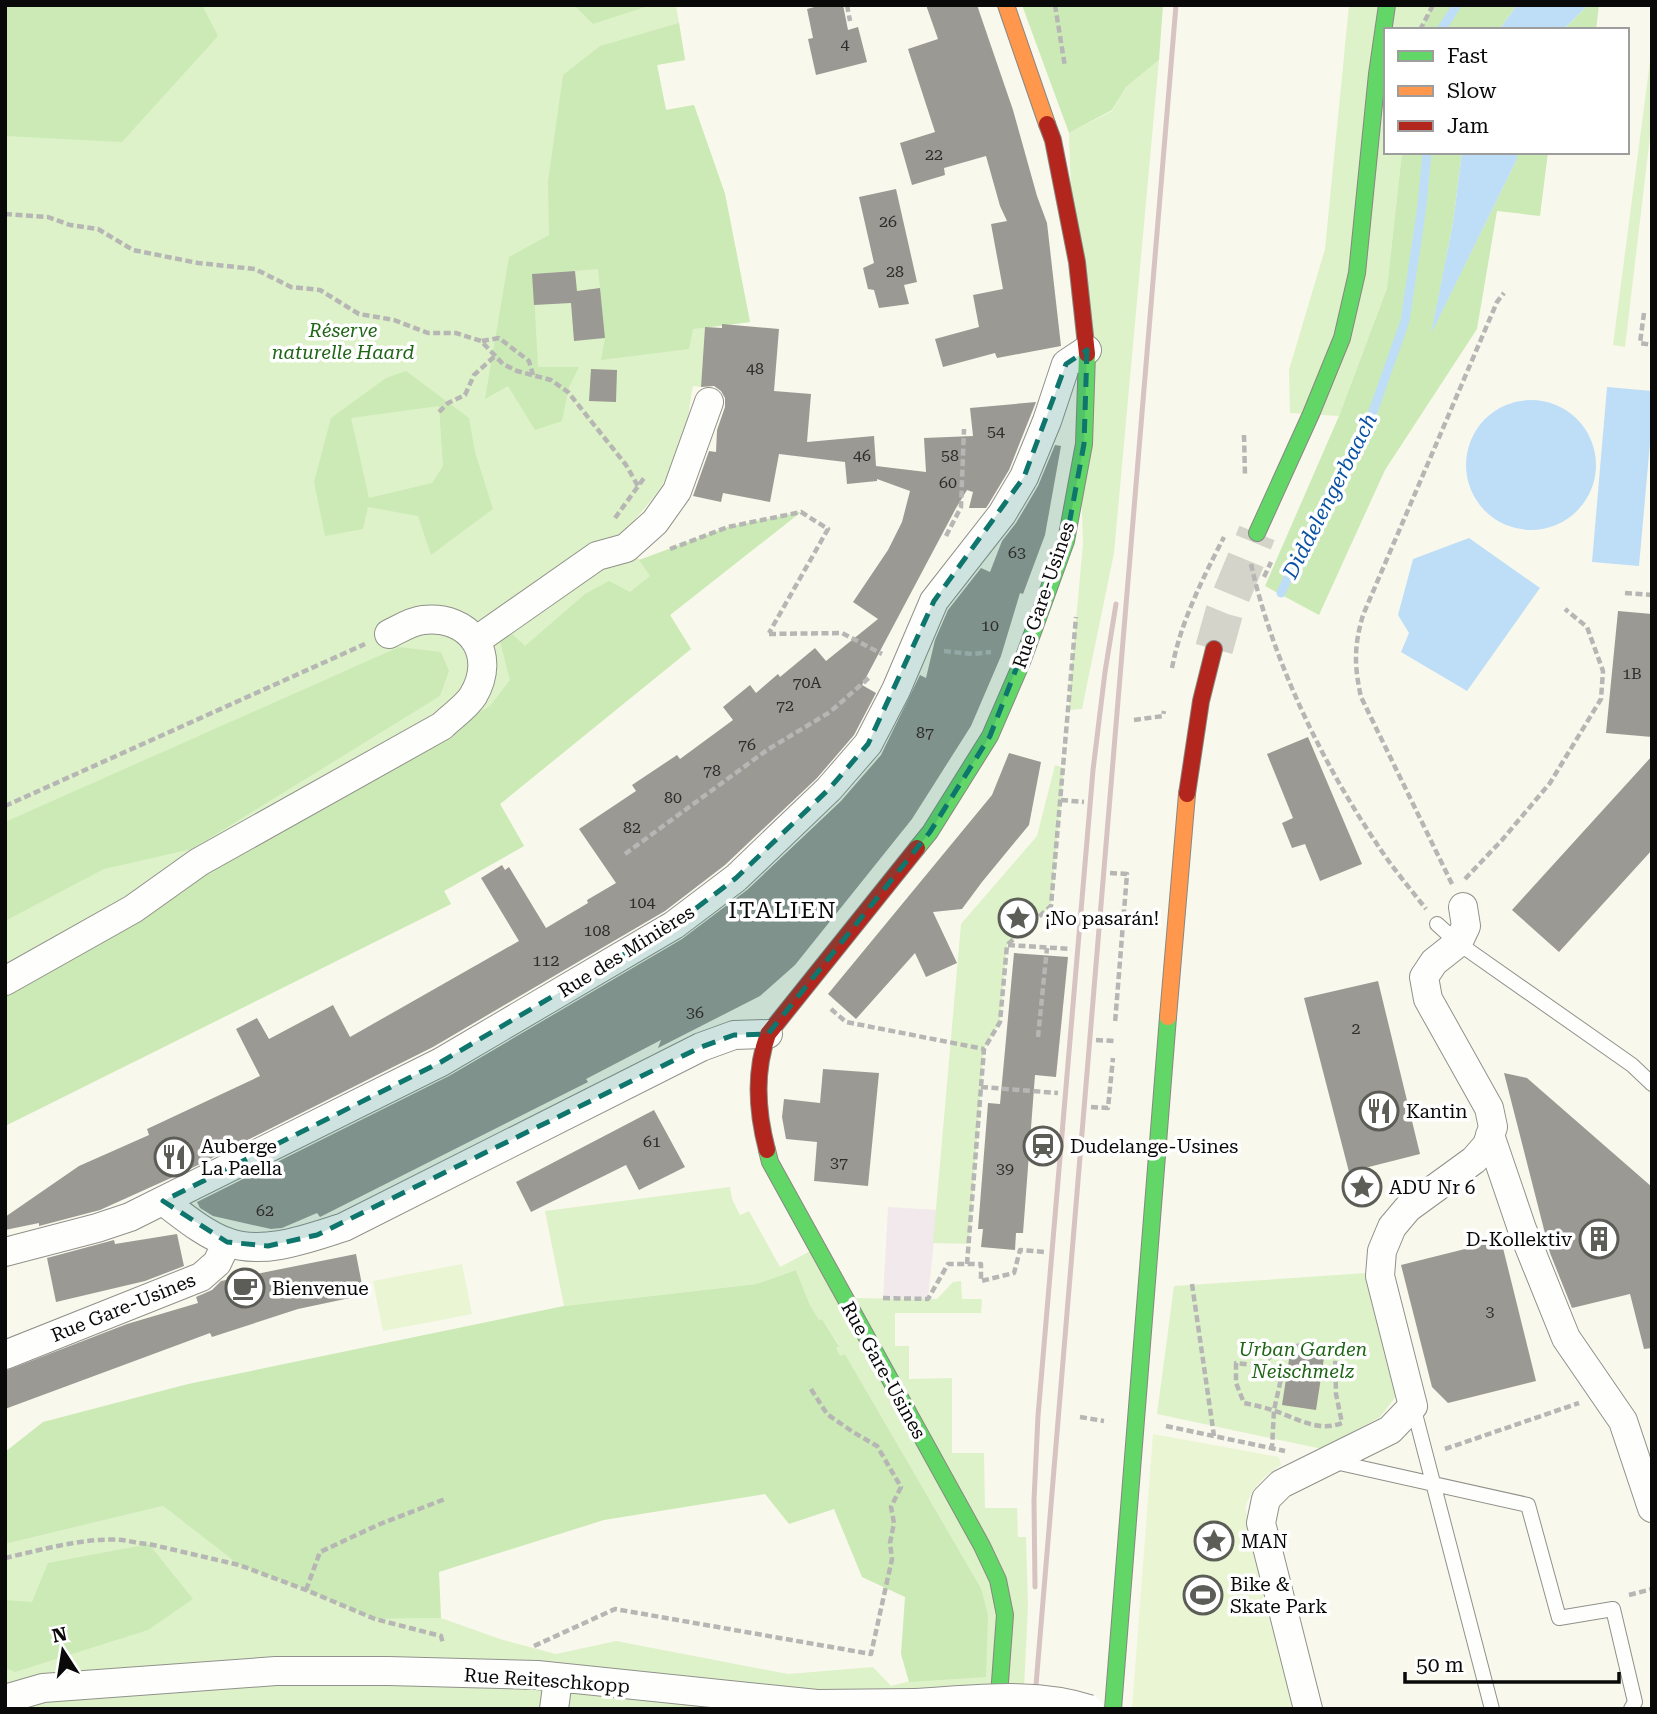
<svg xmlns="http://www.w3.org/2000/svg" width="1657" height="1714" viewBox="0 0 1657 1714" font-family="'Roboto Serif',serif">
<style>
.industrial{fill:#f1e9eb}
.green{fill:#def2c9}
.forest{fill:#cceab6;fill-rule:evenodd}
.pitch{fill:#e9f5d3}
.water{fill:#bedef7}
.lines{fill:none;stroke-linecap:round;stroke-linejoin:round}
.stream{stroke:#bedef7;stroke-width:9}
.building{fill:#9b9993}
.secondary-tunnel{stroke:#d5d4ca;stroke-width:38;stroke-dasharray:38 19;stroke-linecap:butt}
.lane-casing{stroke:#91918b;stroke-width:16}
.street-casing{stroke:#91918b;stroke-width:30}
.fast-casing{stroke:#888782;stroke-width:18}
.slow-casing{stroke:#888782;stroke-width:18}
.jam-casing{stroke:#888782;stroke-width:18}
.path{stroke:#b6b6b4;stroke-width:4.5;stroke-dasharray:7 3.5;stroke-linecap:butt}
.lane{stroke:#fefefc;stroke-width:14}
.street{stroke:#fefefc;stroke-width:28}
.fast{stroke:#63d668;stroke-width:16}
.slow{stroke:#ff974d;stroke-width:16}
.jam{stroke:#b3261e;stroke-width:16}
.rail{stroke:#d7c3c1;stroke-width:5}
.street-bridge-casing{stroke:#91918b;stroke-width:30;stroke-linecap:butt}
.street-bridge{stroke:#fefefc;stroke-width:28}
.marked{fill:#0f766e;fill-opacity:0.2;stroke:#0f766e;stroke-width:5;stroke-dasharray:14 9;stroke-linejoin:round}
.labels{text-anchor:middle;stroke-width:7;stroke-linejoin:round;paint-order:stroke}
.number-label{font-size:16px;fill:#2e2d2c}
.park-label{font-size:19px;font-style:italic;fill:#1e6515;stroke:#fff}
.street-label{font-size:19px;fill:#090909;stroke:#fff}
.poi-label{font-size:19px;fill:#090909;stroke:#fff;text-anchor:start}
.water-label{font-size:21px;font-style:italic;fill:#0951a5;stroke:#fff}
.quarter-label{font-size:23px;letter-spacing:2px;fill:#090909;stroke:#fff}
</style>
<rect width="100%" height="100%" fill="#f9f8ec"/>
<path class="industrial" d="M888,1207L937,1210L928,1299L883,1298Z"/>
<path class="green" d="M5,5H676L685,60L657,65L666,110L694,105L725,194L750,322L705,328L701,387L693,386C689,405 688,427 682,446C668,484 644,511 616,539L640,560L728,527L801,512L670,615L691,649L500,804L524,846L444,891L451,904L5,1126Z
M1349,5H1433L1420,30H1386V152H1402L1387,288L1339,416L1290,413L1289,370L1325,249Z
M1652,46V120L1625,347L1613,345Z
M1159,60L1114,553L1082,709L1069,710L1071,674L1083,544L1069,133L1112,111L1126,87Z
M1055,765L1064,768L1051,906L1007,945L1000,1022L984,1049L969,1244L933,1243L961,924L1037,836Z
M730,1187L732,1199L740,1215L749,1211L780,1267L816,1248L844,1298L937,1299L953,1282L961,1281L962,1299H982L981,1313H895V1346H909V1379L952,1378V1453H984L985,1508H1017L1018,1537H1026L1028,1607L1023,1709H5V1544L163,1506L239,1565L306,1590L375,1619L441,1618L500,1639L556,1654L616,1641L788,1674L873,1667L891,1686L914,1680L981,1588L845,1354L840,1357L835,1348L839,1345L822,1319L819,1321L810,1305L796,1270L756,1284L564,1306L545,1211Z
M1367,1273L1397,1395L1380,1417L1322,1449L1157,1414L1174,1286Z"/>
<path class="forest" d="M5,5H202L218,36L122,142L5,136Z
M574,5H651L593,24Z
M1022,5H1163L1159,60L1126,87L1112,110L1069,133Z
M1433,5H1517L1499,30H1420Z
M1588,5H1599L1596,30H1563Z
M679,23L685,60L657,65L666,110L694,105L725,194L750,322L693,329L689,349L601,360L605,338L598,269L533,274L538,367H579L569,387L562,421L535,430L508,386L485,399L509,257L549,235L548,181L563,75L600,46Z
M1402,152H1462L1453,223L1432,331L1517,159V152H1548L1540,216L1497,211L1477,329L1385,470L1319,615L1265,586L1339,416L1387,288Z
M406,371L469,418L475,452L493,509L431,555L418,516L368,507L363,529L325,536L314,482L331,418L386,378ZM439,406L443,466L432,483L369,498L351,418Z
M801,512L670,615L691,649L500,804L524,846L444,891L451,904L5,1126V993L490,706L510,680L498,634L506,628L525,646L585,594L609,581L630,592L650,576L639,560L728,527Z
M399,647L441,652L449,671L440,696L192,849L104,869L5,921V822Z
M796,1270L810,1305L819,1320L822,1319L839,1346L836,1348L840,1356L845,1354L981,1588L988,1615L986,1677L909,1682L901,1654L905,1597L862,1577L834,1509L789,1524L765,1494L604,1520L439,1572L441,1618L375,1619L306,1590L239,1565L163,1506L5,1544V1452L43,1422L188,1384L564,1306L756,1284Z
M149,1544L193,1599L148,1630L15,1672L5,1668V1600L32,1602L48,1563Z"/>
<path class="pitch" d="M462,1264L472,1314L383,1331L373,1281Z
M1153,1434L1279,1457L1281,1465C1263,1476 1253,1487 1245,1507L1293,1709H1132Z"/>
<path class="water" d="M1517,5H1588L1563,30H1499Z
M1462,152H1517V159L1431,334L1453,223Z
M1607,387L1652,391V421L1639,566L1592,562Z
M1466 465a65 65 0 1 1 130 0a65 65 0 1 1-130 0Z
M1469,538L1540,588L1467,691L1401,652L1409,633L1398,615L1413,559Z"/>
<g class="lines">
<path class="stream" d="M1441,30L1457,5
M1281,593L1317,515L1369,423L1405,321L1422,206L1427,152"/>
</g>
<path class="building" d="M822,5H843L848,30L858,27L867,62L816,75L808,39L813,38L807,9Z
M926,5H977L1013,110L1037,196L1047,223L1061,346L997,358L995,353L943,367L935,339L979,327L973,295L1003,289L991,224L1007,221L1000,206L986,156L944,168L945,175L912,185L900,143L935,132L908,49L938,39Z
M896,189L917,282L904,285L909,304L879,308L874,290L868,289L863,268L874,263L859,197Z
M575,271L577,291L600,288L605,338L574,341L571,303L534,305L532,274Z
M722,324L779,329L774,391L811,394L807,442L874,436L876,466L926,472L924,438L973,436L970,408L1036,402L1009,470L988,505L986,508H969L973,492L967,490L956,508L862,685L876,693L854,735L817,778L725,865L665,911L433,1047L182,1173L100,1210L39,1226V1223L5,1230V1217L79,1166L149,1135L147,1129L260,1076L236,1029L257,1018L269,1039L333,1005L350,1037L519,941L481,878L502,865L505,870L509,867L546,928L588,903L587,900L616,883L579,829L636,791L632,785L677,755L680,759L733,720L723,707L750,685L756,693L778,674L780,677L815,648L826,661L878,619L853,602L888,550L902,522L910,491L877,479V481L847,484L845,462L779,454L770,502L723,493L721,502L693,496L709,451L716,452L717,430L725,407V398L721,391L714,386L701,387L705,327L722,328Z
M591,369L617,370L616,402L589,401Z
M1055,445L1061,446L1045,535L1023,594L1020,593L1001,656L971,726L912,819L795,965L760,996L658,1048L661,1040L586,1079L588,1082L320,1217L317,1213L282,1228L271,1229L213,1216L200,1208L197,1202L449,1076L682,939L747,890L841,801L881,755L920,675L926,678L935,640L948,610L981,568L990,572L1002,541L1016,523L1038,486Z
M1618,611L1652,614V737L1606,733Z
M1308,737L1362,864L1320,881L1305,844L1292,848L1282,823L1293,818L1267,754Z
M1009,753L1041,762L1029,825L982,882L962,909L933,912L957,963L926,977L915,953L856,1019L828,994L992,795Z
M1652,756V850L1559,952L1512,910Z
M1014,953L1068,957L1056,1077L1035,1075L1023,1233H1016L1015,1250L981,1247L983,1229H978L988,1103L1000,1104Z
M1378,981L1420,1154L1349,1172L1304,998Z
M823,1069L879,1073L868,1186L814,1181L817,1142L786,1139L782,1117L784,1099L820,1103Z
M1504,1073L1527,1078L1652,1187V1348L1644,1349L1630,1294L1572,1308L1550,1253Z
M654,1110L685,1167L639,1190L626,1165L531,1212L516,1182Z
M177,1234L184,1266L145,1281L56,1302L47,1258L114,1240L115,1244Z
M1501,1240L1536,1381L1448,1403L1432,1387L1401,1265Z
M356,1254L364,1295L298,1309L212,1337L210,1333L5,1409V1371L127,1324L198,1303L196,1297L212,1290L221,1281Z
M1290,1353L1324,1358L1316,1410L1282,1405Z"/>
<g class="lines">
<path class="secondary-tunnel" d="M1214,649L1224,613L1257,533"/>
<defs>
<path id="lane" d="M1437,924L1458,943L1632,1065L1652,1084
M1413,1406L1492,1709
M1335,1462L1528,1505L1559,1618L1613,1609L1635,1702L1631,1709"/>
<path id="street" d="M477,640L597,556L626,548L655,522L677,491L709,402
M5,981L133,909L199,862L442,726C451,717 466,707 473,696C498,654 470,615 423,620C412,621 399,629 389,634
M1490,1135L1522,1229L1566,1338L1623,1421L1652,1508
M163,1201C182,1215 204,1234 227,1242C263,1256 309,1238 344,1227L701,1047L734,1035L768,1034
M5,1252L97,1228L130,1217L441,1062L674,925L736,878L829,789L868,744L896,690L934,601L1002,514L1024,477L1047,421L1066,364L1087,350
M5,1355L201,1277L217,1263L227,1242
M5,1699L43,1688L276,1671H388L537,1675L817,1704L915,1703
M554,1709L558,1679
M1308,1709L1261,1523L1266,1499L1281,1484L1390,1430L1413,1406L1380,1276L1382,1251L1392,1227L1408,1208L1474,1160L1487,1145L1493,1127L1489,1108L1428,999L1424,977L1434,962L1458,943L1466,926L1463,907"/>
<path id="fast" d="M1257,533L1311,414L1342,338L1357,273L1377,74L1387,5
M917,848L930,832L990,736L1022,662L1066,541L1084,444L1087,354
M767,1150L770,1162L982,1546L998,1580L1005,1615L998,1709
M1113,1709L1168,1017"/>
<path id="slow" d="M1006,5L1047,124
M1168,1017L1187,794"/>
<path id="jam" d="M1047,124L1053,140L1077,262L1087,354
M1187,794L1201,701L1214,649
M767,1150C757,1112 754,1072 768,1034L917,848"/>
</defs>
<use href="#lane" class="lane-casing"/>
<use href="#street" class="street-casing"/>
<use href="#fast" class="fast-casing"/>
<use href="#slow" class="slow-casing"/>
<use href="#jam" class="jam-casing"/>
<path class="path" d="M847,5L850,21
M1055,5L1065,67
M1420,30L1433,5
M5,214L48,217L70,225L98,229L133,250L198,263L255,269L291,287L320,290L359,314L394,320L428,333H456L481,341L503,364L517,371L551,380L568,392L626,465L638,486
M1644,313L1640,343L1652,345
M482,341L499,338L529,361L533,375
M439,412L448,403L465,395L474,375L496,355
M1244,435L1245,475
M615,518L644,478
M946,536L961,507L964,429
M670,549L728,527L801,512L828,529L769,633
M1251,564C1272,658 1321,761 1375,841C1390,865 1409,887 1426,909
M1264,577L1271,562
M1625,593L1652,595
M769,634L842,633L882,654
M944,651L972,654L991,652
M1172,668C1181,621 1202,580 1224,537
M1134,720L1163,716L1164,711
M1061,800L1084,802
M5,806L365,644
M625,854L767,750L830,712L871,676
M1110,873L1127,874L1115,1023
M1465,879L1502,840L1550,783L1601,699L1603,671L1587,627L1565,609
M1452,884L1361,697C1354,665 1354,646 1363,615L1497,302L1504,293
M1008,945L1071,949
M831,1009L846,1022L984,1049
M1038,1037L1047,948
M1096,1040L1114,1041
M981,1087L1058,1093
M1091,1107L1108,1108L1113,1058
M967,1264L984,1049L1000,1022L1007,945L1051,906L1076,617
M1192,1284L1214,1436
M883,1298L928,1299L948,1264H981V1281L1014,1273L1020,1250L1045,1252
M1305,1344L1325,1351L1335,1350L1336,1394L1342,1423C1317,1433 1295,1417 1272,1410C1263,1407 1253,1405 1244,1403L1236,1383V1363L1263,1366C1271,1350 1289,1348 1305,1344Z
M1263,1366L1283,1370L1274,1410L1272,1448
M1080,1417L1104,1421
M1166,1426L1285,1451
M1445,1449L1579,1403
M5,1558C40,1550 86,1537 122,1540C131,1541 140,1544 149,1544L239,1565L306,1590L375,1619L441,1636L443,1644
M306,1590L320,1552L380,1524L445,1499
M1629,1595L1652,1589
M534,1646L615,1609L871,1654L892,1559L890,1543L894,1523L891,1507L901,1487L877,1446L853,1432L827,1414L809,1386"/>
<use href="#lane" class="lane"/>
<use href="#street" class="street"/>
<use href="#fast" class="fast"/>
<use href="#slow" class="slow"/>
<use href="#jam" class="jam"/>
<path class="rail" d="M1035,1587L1034,1500L1038,1416L1093,770L1105,672L1116,604
M1034,1709L1176,5"/>
<defs>
<path id="street-bridge" d="M915,1703C972,1700 1034,1691 1089,1709"/>
</defs>
<use href="#street-bridge" class="street-bridge-casing"/>
<use href="#street-bridge" class="street-bridge"/>
</g>
<path class="marked" d="M1087,350L1084,444L1066,541L990,736L930,832L768,1034L734,1035L701,1047L317,1235L268,1246L227,1242L163,1201L441,1062L674,925L736,878L829,789L868,744L934,601L1024,477L1066,364Z"/>
<defs>
<symbol id="sight-ring" viewBox="-11 -11 22 22"><circle r="9.5" fill="#fff" stroke="#5d5d58" stroke-width="1.5"/><path d="M0-6L1.8-2.2L6-1.7L2.9 1.2L3.7 5.4L0 3.3L-3.7 5.4L-2.9 1.2L-6-1.7L-1.8-2.2Z" fill="#5d5d58"/></symbol>
<symbol id="restaurant-ring" viewBox="-11 -11 22 22"><circle r="9.5" fill="#fff" stroke="#5d5d58" stroke-width="1.5"/><path d="M-5-6h1v4h1v-4h1v4h1v-4h1v5L-1.5 .5V6h-2V.5L-5-1ZM5-6V6H3V1.5H1.5Q1.5-4 5-6Z" fill="#5d5d58"/></symbol>
<symbol id="station-ring" viewBox="-11 -11 22 22"><circle r="9.5" fill="#fff" stroke="#5d5d58" stroke-width="1.5"/><path d="M-3-6H3Q5-6 5-4V2Q5 4 3 4L4.5 6H3L1.5 4h-3L-3 6H-4.5L-3 4Q-5 4-5 2V-4Q-5-6-3-6ZM-3.5-4v3h7v-3ZM-3.5 1v1.5H-2V1ZM2 1v1.5H3.5V1Z" fill="#5d5d58"/></symbol>
<symbol id="building-ring" viewBox="-11 -11 22 22"><circle r="9.5" fill="#fff" stroke="#5d5d58" stroke-width="1.5"/><path d="M-4-6H4V6H1V3H-1V6H-4ZM-2.5-4.3h1.7v1.8h-1.7ZM.8-4.3h1.7v1.8H.8ZM-2.5-1h1.7V.8h-1.7ZM.8-1h1.7V.8H.8Z" fill="#5d5d58"/></symbol>
<symbol id="cafe-ring" viewBox="-11 -11 22 22"><circle r="9.5" fill="#fff" stroke="#5d5d58" stroke-width="1.5"/><path d="M-5.5-4.5H6V0H3Q3 3.5 0 3.5H-2.5Q-5.5 3.5-5.5 0ZM3-3.2v2h1.7v-2ZM-6 4.5H4V6H-6Z" fill="#5d5d58"/></symbol>
<symbol id="stadium-ring" viewBox="-11 -11 22 22"><circle r="9.5" fill="#fff" stroke="#5d5d58" stroke-width="1.5"/><path d="M0-5a6.5 5 0 1 0 0 10a6.5 5 0 1 0 0-10ZM-3.5-1.8h7v3.6h-7Z" fill="#5d5d58"/></symbol>
</defs>
<g fill-rule="evenodd">
<use href="#sight-ring" x="996" y="896" width="44" height="44"/>
<use href="#restaurant-ring" x="1357" y="1089" width="44" height="44"/>
<use href="#station-ring" x="1021" y="1124" width="44" height="44"/>
<use href="#restaurant-ring" x="152" y="1135" width="44" height="44"/>
<use href="#sight-ring" x="1340" y="1165" width="44" height="44"/>
<use href="#building-ring" x="1577" y="1217" width="44" height="44"/>
<use href="#cafe-ring" x="223" y="1266" width="44" height="44"/>
<use href="#sight-ring" x="1192" y="1519" width="44" height="44"/>
<use href="#stadium-ring" x="1181" y="1573" width="44" height="44"/>
</g>
<g class="labels">
<g class="number-label">
<text x="845" y="50">4</text>
<text x="934" y="160">22</text>
<text x="888" y="227">26</text>
<text x="895" y="277">28</text>
<text x="755" y="374">48</text>
<text x="996" y="437">54</text>
<text x="862" y="461">46</text>
<text x="950" y="461">58</text>
<text x="948" y="488">60</text>
<text x="1017" y="558">63</text>
<text x="990" y="631">10</text>
<text x="1632" y="679">1B</text>
<text x="807" y="688">70A</text>
<text x="785" y="711">72</text>
<text x="925" y="738">87</text>
<text x="747" y="750">76</text>
<text x="712" y="776">78</text>
<text x="673" y="803">80</text>
<text x="632" y="833">82</text>
<text x="642" y="908">104</text>
<text x="597" y="936">108</text>
<text x="546" y="966">112</text>
<text x="695" y="1018">36</text>
<text x="1356" y="1034">2</text>
<text x="652" y="1147">61</text>
<text x="839" y="1168">37</text>
<text x="1005" y="1174">39</text>
<text x="265" y="1216">62</text>
<text x="1490" y="1317">3</text>
</g>
<g class="park-label">
<text x="343" y="337">Réserve<tspan x="343" dy="22">naturelle Haard</tspan></text>
<text x="1303" y="1356">Urban Garden<tspan x="1303" dy="22">Neischmelz</tspan></text>
</g>
<g class="street-label">
<text transform="translate(1043 595) rotate(-71)" y="7">Rue Gare-Usines</text>
<text transform="translate(626 951) rotate(-32)" y="7">Rue des Minières</text>
<text transform="translate(123 1307) rotate(-22)" y="7">Rue Gare-Usines</text>
<text transform="translate(884 1370) rotate(61)" y="7">Rue Gare-Usines</text>
<text transform="translate(547 1680) rotate(4)" y="7">Rue Reiteschkopp</text>
</g>
<g class="poi-label">
<text x="1045" y="925">¡No pasarán!</text>
<text x="1406" y="1118">Kantin</text>
<text x="201" y="1153">Auberge<tspan x="201" dy="22">La Paella</tspan></text>
<text x="1070" y="1153">Dudelange-Usines</text>
<text x="1389" y="1194">ADU Nr 6</text>
<text x="1572" y="1246" text-anchor="end">D-Kollektiv</text>
<text x="272" y="1295">Bienvenue</text>
<text x="1241" y="1548">MAN</text>
<text x="1230" y="1591">Bike &amp;<tspan x="1230" dy="22">Skate Park</tspan></text>
</g>
<g class="water-label">
<text transform="translate(1330 496) rotate(-63)" y="7">Diddelengerbaach</text>
</g>
<g class="quarter-label">
<text x="783" y="918">ITALIEN</text>
</g>
</g>
<rect width="1657" height="1714" fill="none" stroke="#090909" stroke-width="14"/>
<rect x="1384" y="28" width="245" height="126" fill="#ffffff" stroke="#9d9d9d" stroke-width="2"/>
<rect x="1398" y="51" width="35" height="10" fill="#63d668" stroke="#9d9d9d" stroke-width="2"/>
<text x="1447" y="63" font-size="21" fill="#090909">Fast</text>
<rect x="1398" y="86" width="35" height="10" fill="#ff974d" stroke="#9d9d9d" stroke-width="2"/>
<text x="1447" y="98" font-size="21" fill="#090909">Slow</text>
<rect x="1398" y="121" width="35" height="10" fill="#b3261e" stroke="#9d9d9d" stroke-width="2"/>
<text x="1447" y="133" font-size="21" fill="#090909">Jam</text>
<g transform="translate(63 1651) rotate(348)" stroke="#ffffff" stroke-width="5" paint-order="stroke">
<path d="M0-5L12 26L0 18L-12 26Z" fill="#090909"/>
<text y="-10" font-size="19" font-weight="bold" text-anchor="middle" fill="#090909">N</text>
</g>
<path d="M1405 1672v10h214v-10" fill="none" stroke="#090909" stroke-width="3.5"/>
<text x="1416" y="1672" font-size="21" fill="#090909" stroke="#ffffff" stroke-width="5" paint-order="stroke">50 m</text>
</svg>
